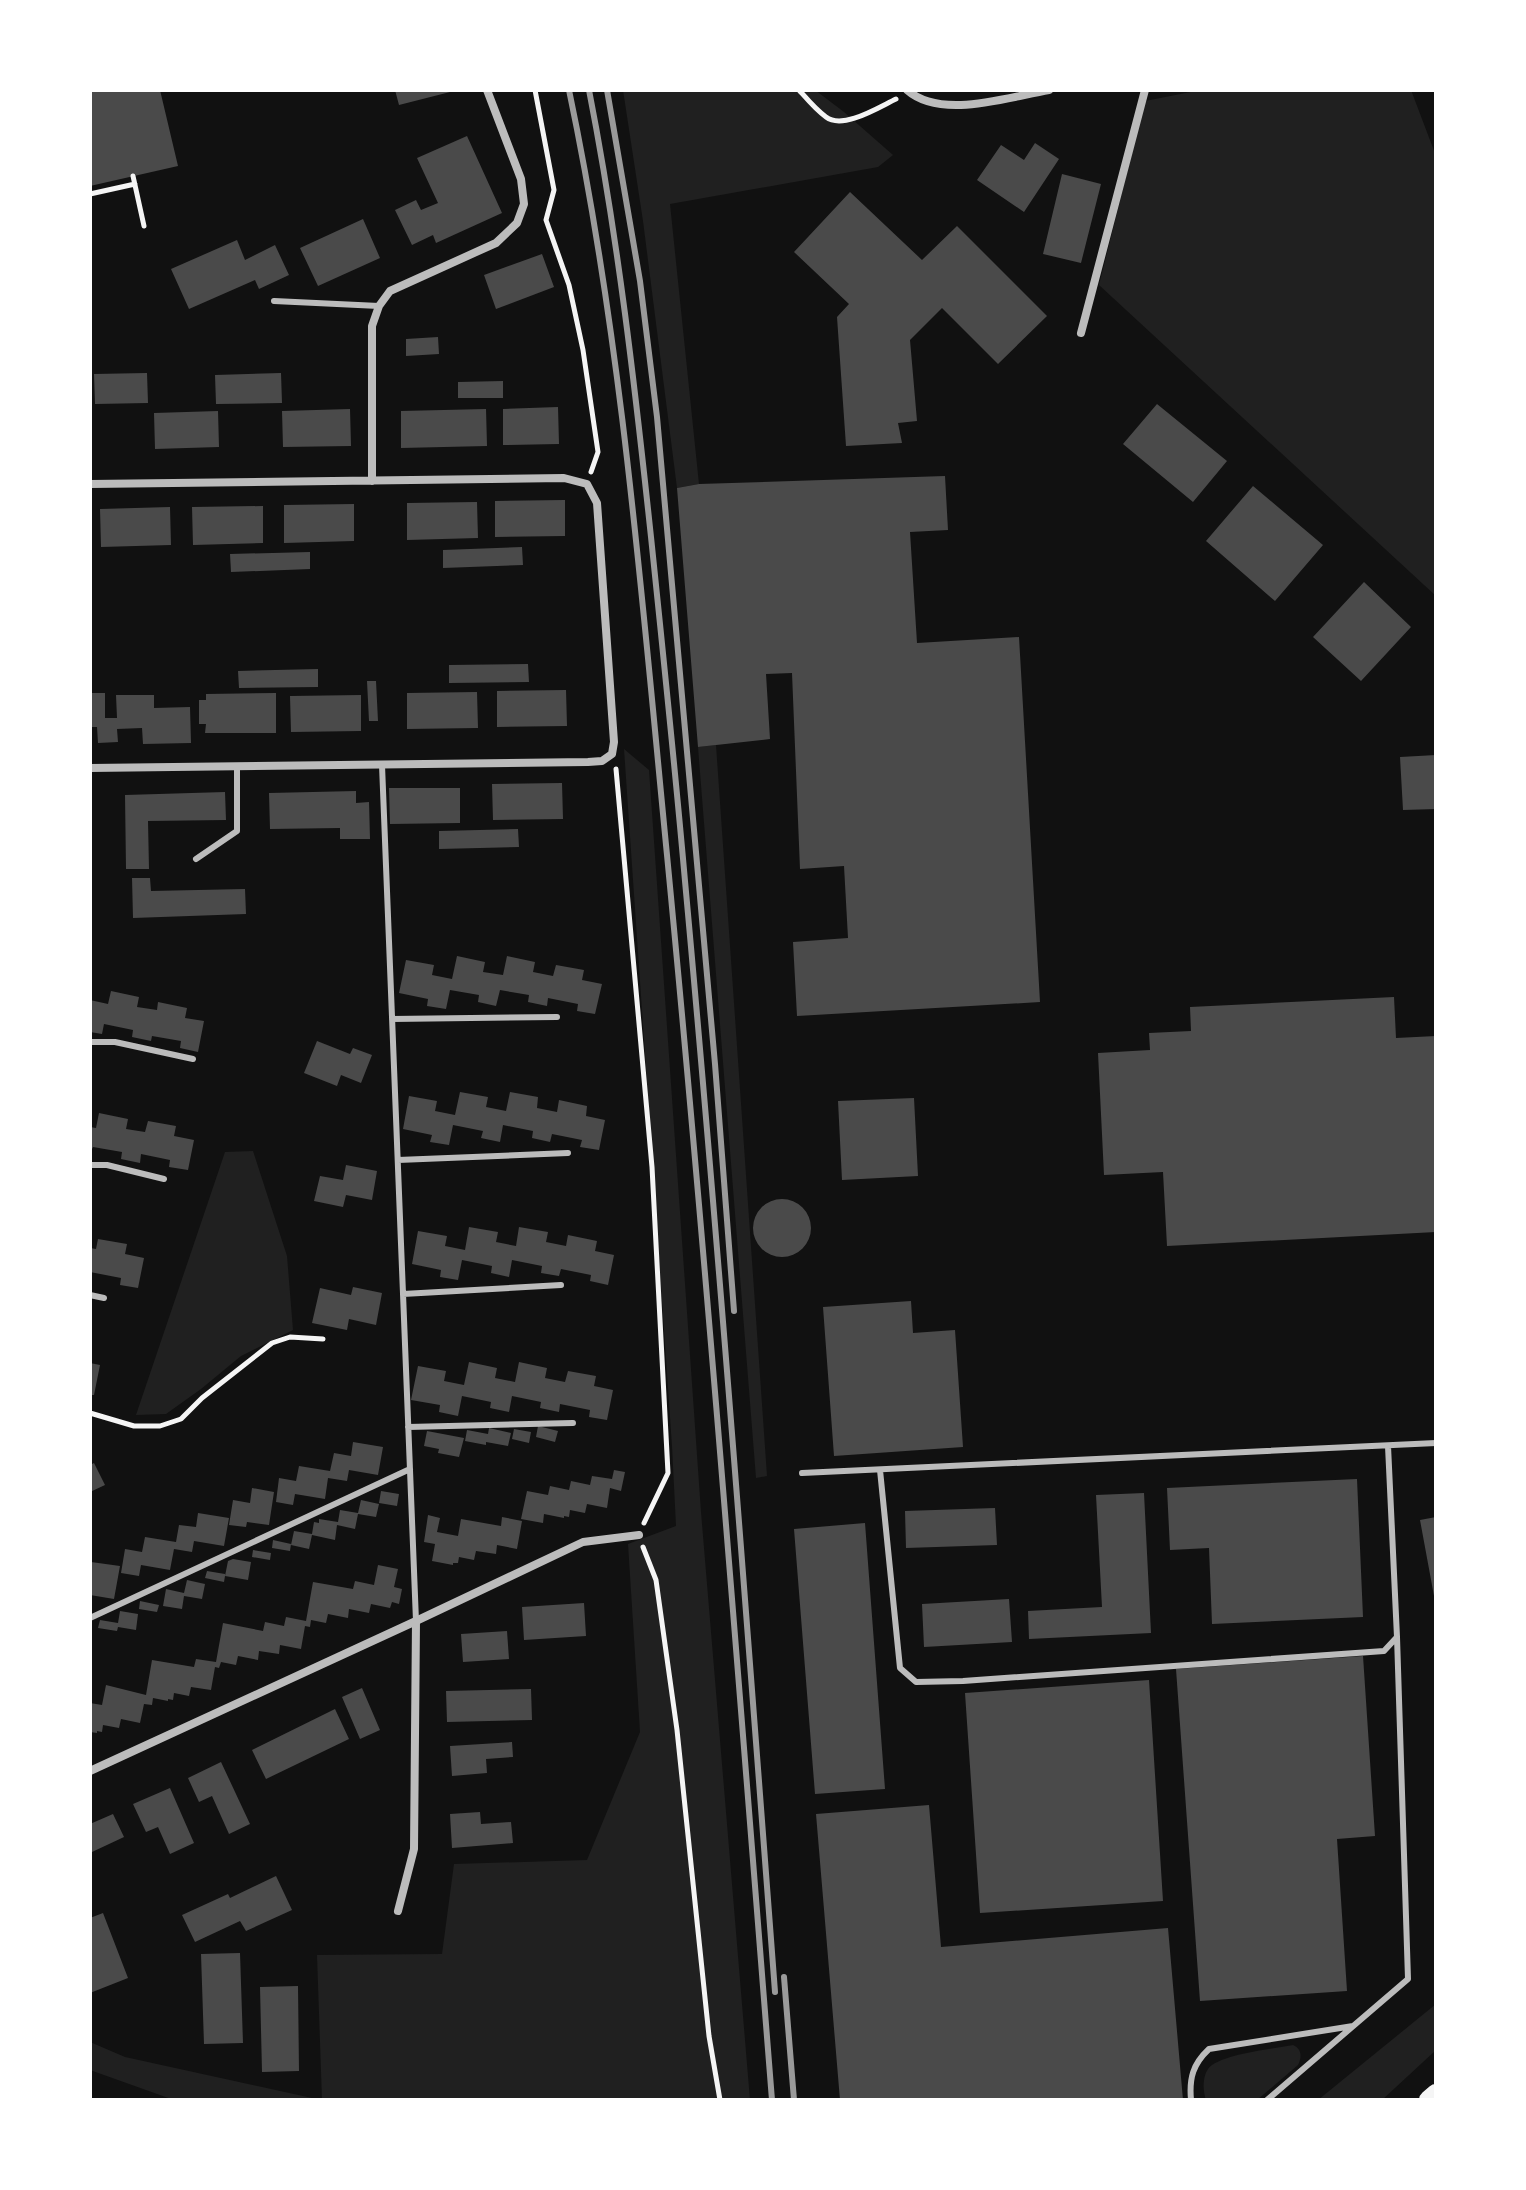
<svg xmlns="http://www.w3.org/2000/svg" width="1526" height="2190" viewBox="0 0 1526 2190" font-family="Cabin,sans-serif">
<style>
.green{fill:#202020}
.building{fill:#4a4a4a}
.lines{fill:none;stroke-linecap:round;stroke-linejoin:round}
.path{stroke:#f5f5f5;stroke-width:5}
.service{stroke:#bcbcbc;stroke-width:6}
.minor{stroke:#bcbcbc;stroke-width:8}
.primary{stroke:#f5f5f5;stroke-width:20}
.rail{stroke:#9a9a9a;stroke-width:6}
</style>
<rect width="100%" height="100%" fill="#111"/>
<path class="green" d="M623,90H815L844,112L893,155L878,167L670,204L699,484L677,488L643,221Z
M1201,90H1411L1436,156V596L1099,285L1145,101Z
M716,745L767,1476L756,1478L698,747Z
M624,749L649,770L701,1512L750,2100H322L317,1955L442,1954L454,1864L587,1860L640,1732L628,1544L676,1526L672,1446Z
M253,1151L287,1256L293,1330L241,1356L201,1389L166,1414L136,1415L225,1152Z
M1436,2004V2050L1382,2100H1318Z
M90,2042L125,2057L321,2100H174L90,2070Z
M1293,2045C1302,2049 1302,2057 1298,2065L1257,2100H1206C1203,2091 1202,2078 1208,2069C1219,2054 1274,2049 1293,2045Z"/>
<path class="building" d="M90,90H160L178,166L90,186Z
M395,90H454V91L399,105Z
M467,136L502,213L436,243L433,235L412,245L395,210L416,200L421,210L438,203L417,158Z
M1035,143L1059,159L1024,212L977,180L1001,145L1024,160Z
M1062,174L1101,184L1081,263L1043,254Z
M850,192L922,260L957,226L1047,316L998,364L942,308L910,340L917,421L898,423L902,443L846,446L837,317L849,304L794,252Z
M363,219L380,258L318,286L300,248Z
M237,240L245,260L275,245L289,275L259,289L255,280L189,309L171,269Z
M542,254L554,287L496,309L484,275Z
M438,337L439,354L406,356V339Z
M147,373L148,403L95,404L94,374Z
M281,373L282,403L216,404L215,375Z
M503,381V398H458V382Z
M1157,404L1227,461L1193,502L1123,444Z
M558,407L559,444L503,445V409Z
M350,409L351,446L283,447L282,411Z
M486,409L487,446L401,448V411Z
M218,411L219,447L155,449L154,413Z
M945,476L948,530L910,532L917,643L1019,637L1040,1002L797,1016L793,942L848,938L844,866L800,869L792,673L766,674L770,739L698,747L677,488L699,484Z
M1253,486L1323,545L1275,601L1206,541Z
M565,500V536L495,537V501Z
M477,502L478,538L407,540V503Z
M354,504V541L284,543V505Z
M263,506V543L193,545L192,507Z
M170,507L171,545L101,547L100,509Z
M522,547L523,565L443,568V550Z
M310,552V569L231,572L230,554Z
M1364,582L1411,627L1361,681L1313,637Z
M528,664L529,682L449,683V665Z
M318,669V687L239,688L238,671Z
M367,681H376L378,721H369Z
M566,690L567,726L497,727V691Z
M477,692L478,728L407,729V693Z
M90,693H105V718H117L116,695H154V708L190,707L191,743L143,744L142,728L117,729L118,742L98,743L97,727H90Z
M276,693V733H205L206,724H199V700H206V694Z
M361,695V731L291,732L290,696Z
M1436,755V809L1403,810L1400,757Z
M562,783L563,819L493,820L492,784Z
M389,788H460V823L390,824Z
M356,791V803L369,802L370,839H340V828L270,829L269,793Z
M225,792L226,820L148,821L149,869H126L125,795Z
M518,829L519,847L439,849V831Z
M132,878H150L151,891L245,889L246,914L133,918Z
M457,956L485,962L483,972L503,975L507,956L535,962L533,972L553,976L556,965L584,970L582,980L602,984L595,1014L577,1011L578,1004L548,998L547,1006L528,1002L529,995L500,990L496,1006L478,1002L479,995L450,990L446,1009L427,1006L428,999L399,993L406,960L434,965L432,975L452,979Z
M111,991L139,997L137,1007L157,1010L158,1002L187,1008L185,1018L204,1021L198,1052L180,1048L181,1041L152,1036L151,1041L132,1037L133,1030L104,1024L102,1034L90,1032V1000L108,1004Z
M1394,997L1396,1038L1436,1036V1232L1167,1246L1163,1172L1104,1175L1098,1053L1150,1050L1149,1033L1191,1031L1190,1007Z
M317,1041L350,1054L353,1048L372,1055L361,1083L341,1075L337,1086L304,1073Z
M460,1092L488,1097L486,1107L506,1111L510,1092L538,1097L537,1108L557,1112L559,1100L587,1106L586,1116L605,1120L599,1150L580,1147L582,1140L552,1134L550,1142L532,1138L533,1131L503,1125L500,1142L481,1138L483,1131L453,1125L449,1145L430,1142L432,1135L403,1129L409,1096L437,1101L435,1111L455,1115Z
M914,1098L918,1176L842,1180L838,1101Z
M99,1113L128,1119L126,1129L145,1132L148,1121L176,1126L174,1136L194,1140L188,1170L169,1167L170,1160L141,1154L140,1163L121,1159L122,1152L93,1147L90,1153V1127L96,1128Z
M346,1165L377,1171L372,1200L346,1195L343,1207L314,1201L320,1176L343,1180Z
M753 1228a29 29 0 1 1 58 0a29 29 0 1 1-58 0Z
M469,1227L498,1232L496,1242L516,1246L519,1227L548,1232L546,1242L566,1246L568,1235L597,1241L595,1251L614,1255L608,1285L590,1281L591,1275L561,1269L559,1276L541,1273L542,1266L512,1260L509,1277L491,1273L492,1266L462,1260L458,1280L440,1277L441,1270L412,1264L418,1231L447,1236L445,1246L465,1250Z
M98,1239L127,1244L125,1254L144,1258L138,1288L120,1285L121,1278L90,1272V1248L96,1249Z
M353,1287L382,1293L376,1325L349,1319L347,1330L312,1323L320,1288L351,1295Z
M911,1301L913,1333L955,1330L963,1447L834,1456L823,1307Z
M469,1362L497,1368L495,1378L515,1382L519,1362L547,1368L545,1378L565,1382L568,1371L596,1376L594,1386L613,1390L607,1420L589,1417L590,1410L560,1404L559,1412L540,1408L541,1402L512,1396L509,1412L490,1408L491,1402L462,1396L458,1416L439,1412L440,1405L411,1400L418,1366L446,1371L444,1381L464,1385Z
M90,1363L100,1365L94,1395H90Z
M538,1426L558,1431L555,1442L536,1437Z
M489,1428L511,1433L508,1446L486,1442V1445L465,1441L467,1430L488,1434Z
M514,1429L531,1432L529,1443L512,1439Z
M427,1431L464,1438L459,1457L438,1453L439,1449L424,1446Z
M353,1442L383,1447L378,1475L349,1470L347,1481L328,1478L325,1499L295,1494L293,1505L276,1502L279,1478L296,1481L299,1466L330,1471L334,1453L351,1456Z
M94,1463L105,1485L90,1492V1465Z
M614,1470L625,1472L621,1491L610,1488L607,1508L587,1504L585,1513L570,1510L569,1517L564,1516V1518L544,1514L543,1523L521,1519L527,1491L548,1495L550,1486L569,1490L571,1481L590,1485L592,1476L612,1479Z
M1357,1479L1363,1617L1212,1624L1209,1548L1170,1550L1167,1488Z
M252,1488L274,1492L269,1525L247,1522L246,1527L229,1525L233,1500L250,1503Z
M381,1491L399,1494L397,1506L379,1503Z
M1144,1493L1151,1633L1029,1639L1028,1611L1102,1607L1096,1495Z
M361,1500L379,1504L376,1517L358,1514L355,1529L337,1525L335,1540L312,1535L309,1549L291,1545L294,1531L312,1534L314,1522L319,1523V1519L338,1522L340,1510L358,1513Z
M995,1508L997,1545L906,1548L905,1511Z
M198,1513L229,1518L224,1546L194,1541L192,1552L174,1549L170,1570L141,1565L139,1576L121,1573L125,1549L142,1552L145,1537L176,1542L179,1525L196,1527Z
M428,1515L440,1518L437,1532L458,1536L461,1519L501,1526L502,1517L522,1521L517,1549L497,1545L496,1554L476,1551L474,1560L459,1557L458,1563H453V1565L432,1561L435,1544L424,1542Z
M1436,1517V1596H1434L1420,1520Z
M865,1523L885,1789L815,1794L794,1529Z
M273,1540L291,1544L290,1551L272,1548Z
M253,1550L271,1553L270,1560L252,1557Z
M233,1559L251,1562L248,1580L225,1576L224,1582L205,1578L207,1571L225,1574V1576L228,1561Z
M91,1562L120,1566L114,1599L90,1595Z
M378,1565L398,1569L394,1587L402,1589L399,1604L392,1602L390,1608L371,1604L369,1613L349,1609L348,1618L328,1614L326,1623L311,1620L310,1627L305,1626L301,1649L280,1645L279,1654L259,1651L258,1660L238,1656L236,1665L221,1662L219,1668L215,1667L211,1690L191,1687L189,1696L174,1693L173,1700L168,1699V1701L153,1698L152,1705L144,1704L140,1723L121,1719L119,1728L103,1725L102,1732L97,1731V1733L90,1732V1703L102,1705L106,1685L146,1695L152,1660L194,1667L196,1659L216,1662L223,1623L263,1631L265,1622L284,1626L286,1617L306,1621L313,1582L353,1589L355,1581L374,1585Z
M187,1580L205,1584L202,1599L184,1596L182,1609L163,1606L166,1589L184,1593Z
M1009,1599L1012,1642L924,1647L922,1604Z
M140,1601L159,1605L157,1612L139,1609Z
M584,1603L586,1636L524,1640L522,1607Z
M120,1611L138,1614L136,1630L118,1627L117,1631L98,1628L100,1620L118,1623Z
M507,1631L509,1659L463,1662L461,1634Z
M1363,1656L1375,1836L1337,1839L1347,1991L1200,2001L1176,1669Z
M1149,1680L1163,1901L980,1913L965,1693Z
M362,1688L380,1730L360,1739L342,1697Z
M531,1689L532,1720L447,1722L446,1691Z
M335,1709L349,1739L266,1779L252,1750Z
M512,1742L513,1757L486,1759L487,1773L452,1776L450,1746Z
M221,1762L250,1824L229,1834L212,1796L199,1802L188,1778Z
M170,1788L194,1843L170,1854L158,1827L146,1832L133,1804Z
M929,1805L941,1947L1168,1928L1183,2100H840L816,1814Z
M480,1812L481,1824L511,1822L513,1843L452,1848L450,1814Z
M113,1814L124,1837L92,1852L90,1824Z
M276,1876L292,1910L246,1931L240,1921L195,1942L182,1915L228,1894L230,1898Z
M103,1913L128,1978L90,1993V1918Z
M240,1953L243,2043L204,2044L201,1954Z
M298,1986L299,2071L262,2072L260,1987Z"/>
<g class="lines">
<path class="path" d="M535,90L554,190L546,220L569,285L583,350L598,452L591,472
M799,90C807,99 816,110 826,117C843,130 879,107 896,99
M133,176L144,226
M90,194L135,184
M616,769L652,1167L668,1473L644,1523
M90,1413L134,1426H160L181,1419L202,1398L272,1343L290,1337L323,1339
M643,1547L656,1580L677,1730L709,2036L720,2100"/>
<path class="service" d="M274,301L379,306
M382,765L416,1621
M196,859L237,831V766
M392,1019L557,1017
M90,1042H115L193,1059
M398,1160L568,1153
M90,1165H107L164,1179
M403,1294L561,1285
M90,1295L104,1298
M408,1427L573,1423
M880,1470L900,1668L916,1682L963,1681L1384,1651L1397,1637L1388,1446
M802,1473L1436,1443
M90,1618L410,1469
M1191,2100C1189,2078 1193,2064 1209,2049L1353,2026
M1267,2100L1408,1979L1397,1637"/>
<path class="minor" d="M907,90C941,120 1008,97 1049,90
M1081,333L1145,90
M372,481V326L379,306L390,291L496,243L517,223L524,204L521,179L487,90
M90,484L564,478L587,484L597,503L614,742L612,754L602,761L588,762L90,768
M90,1771L416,1621L583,1542L639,1535
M398,1911L414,1849L416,1621"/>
<path class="primary" d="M1429,2100L1436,2094"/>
<path class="rail" d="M569,90C622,342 642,600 667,855C707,1270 739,1685 772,2100
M589,90C618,238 635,387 651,537C663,652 675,767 685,881C719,1251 747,1622 775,1992
M607,90L640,281L657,417L715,1064L734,1311
M784,1977L794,2100"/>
</g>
<rect width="1526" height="2190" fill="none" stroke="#ffffff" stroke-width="184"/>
</svg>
